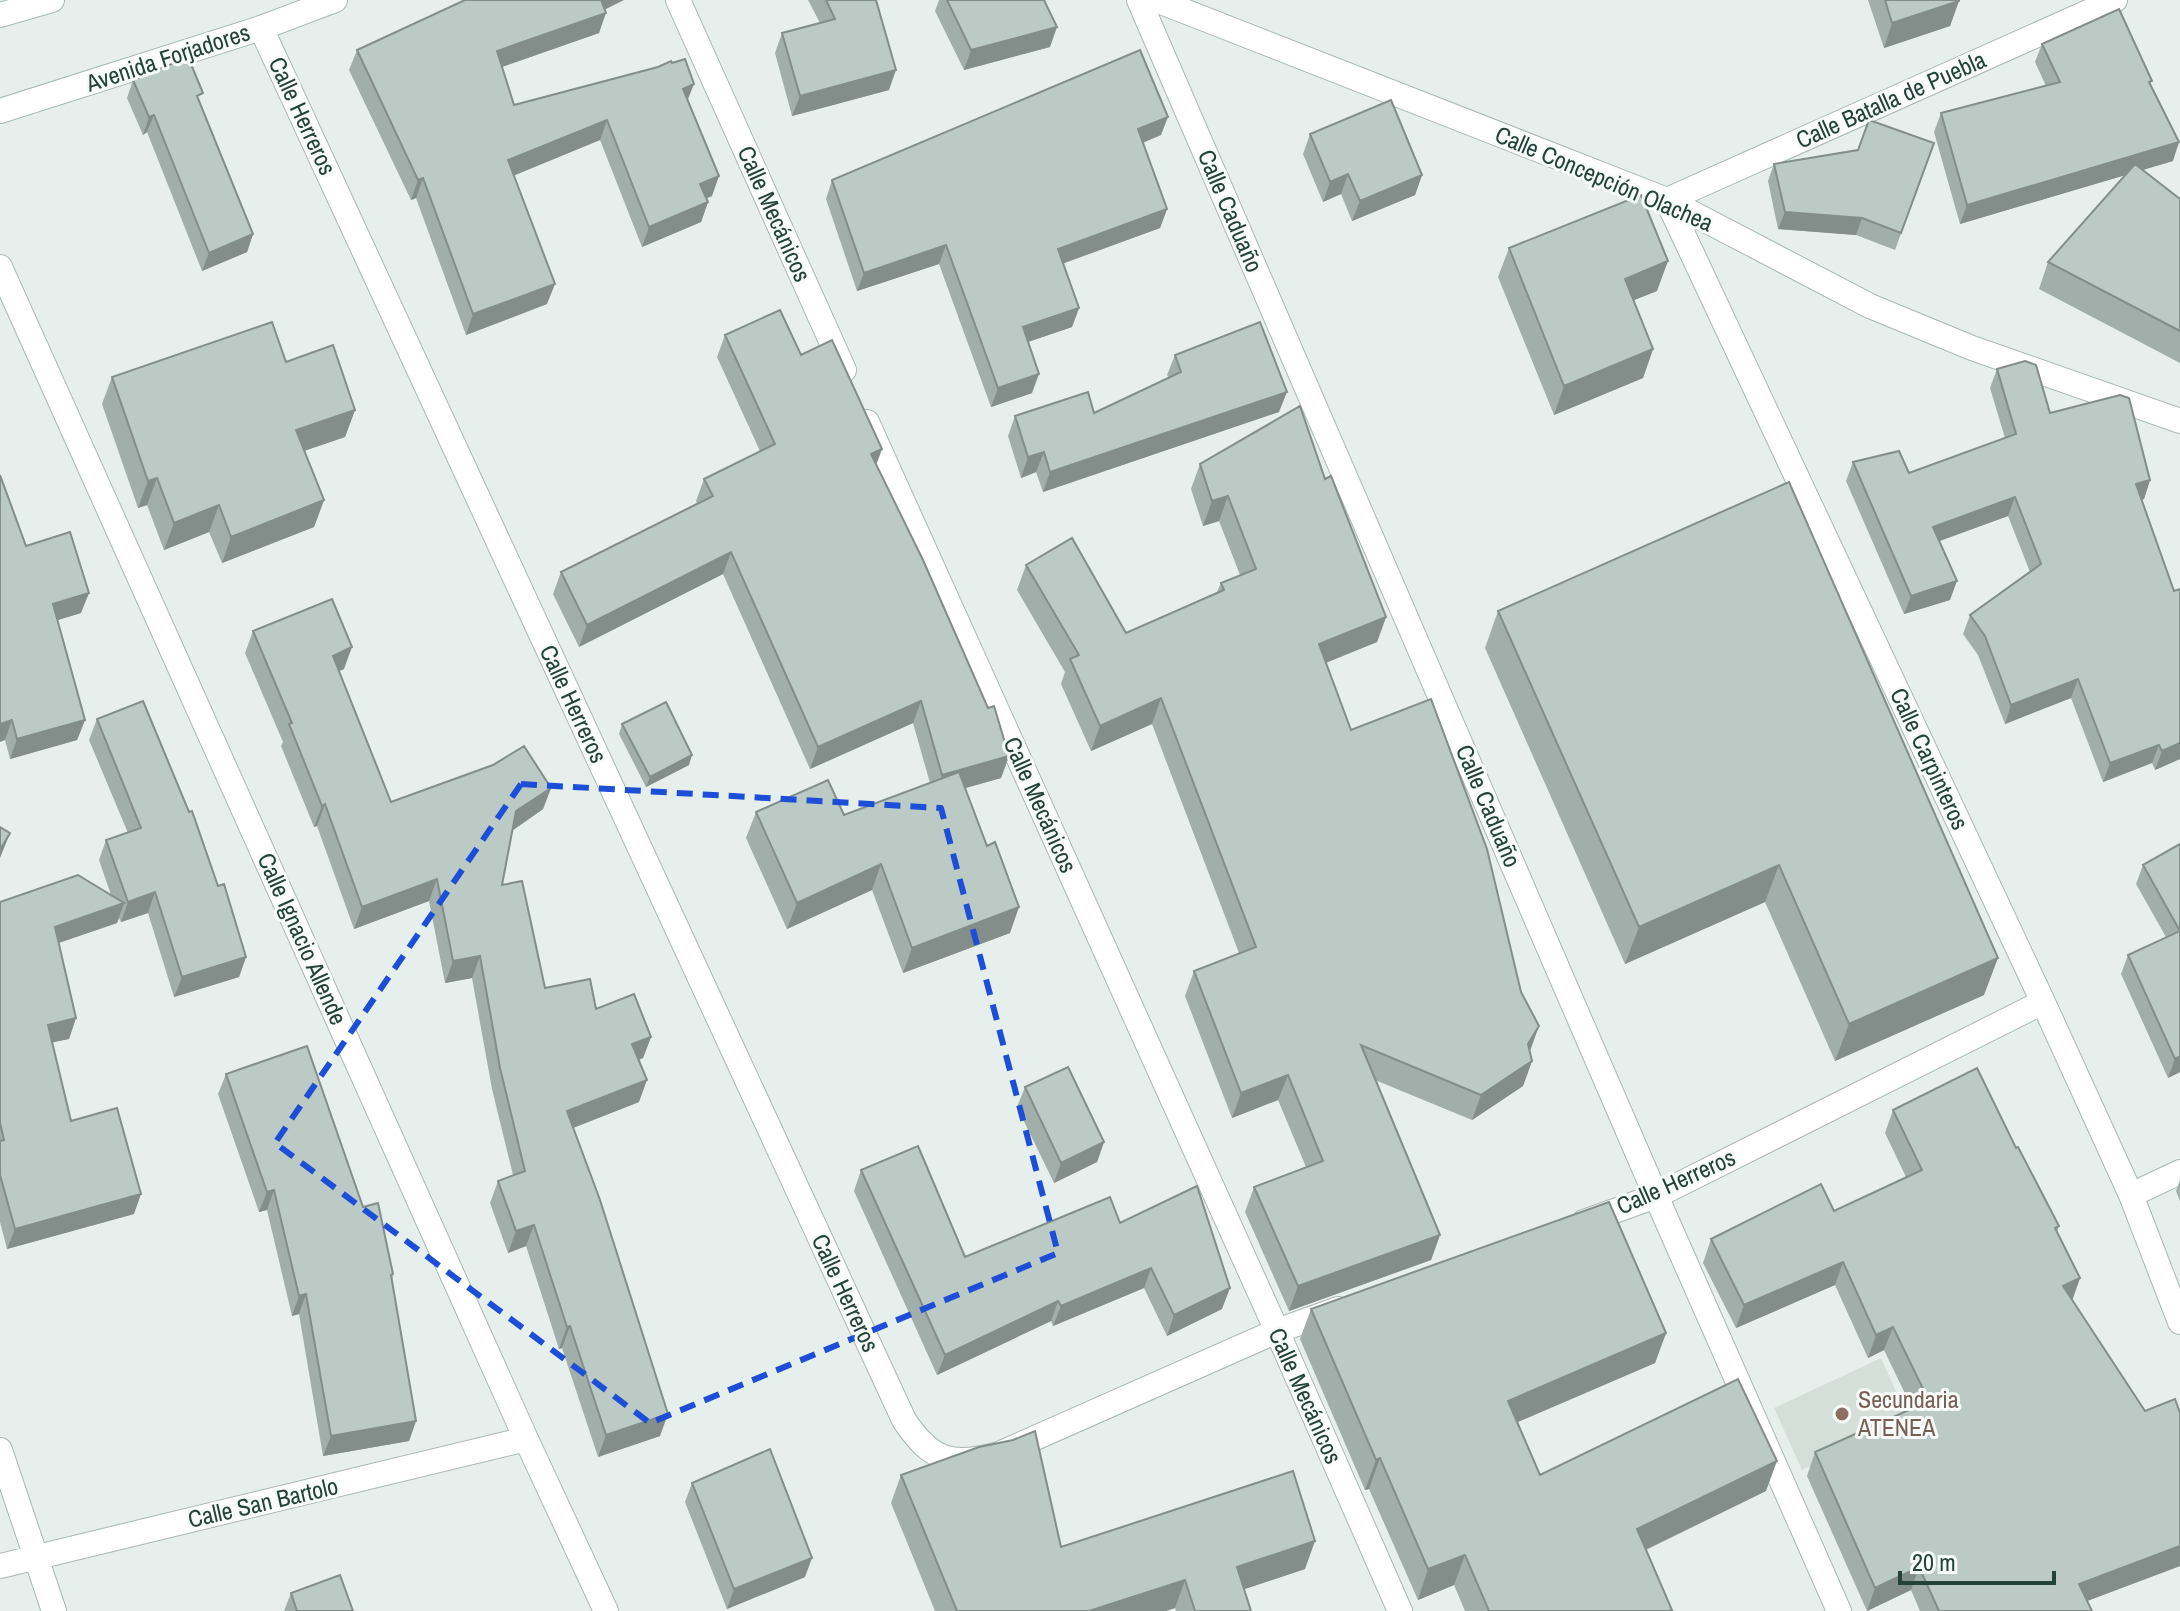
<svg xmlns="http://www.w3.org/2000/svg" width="2180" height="1611" viewBox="0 0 2180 1611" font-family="'Archivo Narrow',sans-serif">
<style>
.built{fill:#d4dfda}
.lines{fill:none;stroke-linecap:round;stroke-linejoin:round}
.street-casing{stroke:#a8b8b2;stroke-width:26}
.secondary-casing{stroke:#a4bbb3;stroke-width:26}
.street{stroke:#fff;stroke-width:24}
.secondary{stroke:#fff;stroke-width:24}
.wall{fill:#a1aea9}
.shaded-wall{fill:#838d89}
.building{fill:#bbcac4;stroke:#838d89;stroke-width:2}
.marked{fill:none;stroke:#1d4ed8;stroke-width:6;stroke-dasharray:16 10;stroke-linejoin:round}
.education-dot{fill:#8d6e63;stroke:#f7fbf9;stroke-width:3}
.labels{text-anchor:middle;stroke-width:6;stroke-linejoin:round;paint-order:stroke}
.street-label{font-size:24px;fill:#24423a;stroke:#f7fbf9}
.education-label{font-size:24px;fill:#785e54;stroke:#f7fbf9;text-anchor:start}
</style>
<rect width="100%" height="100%" fill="#e6efeb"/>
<path class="built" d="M1881,1358L1909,1420L1802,1470L1774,1408Z"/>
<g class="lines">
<defs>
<path id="street" d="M678,0L844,370
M1139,0L1656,1196L1839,1611
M1156,0L1667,200L1870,306L1972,348L2180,421
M2115,0L1667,200L2043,1002L2131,1195L2180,1322
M261,28L904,1420C931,1461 952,1467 999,1454L1277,1331L1338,1309
M0,267L526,1439L606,1611
M867,422L1277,1331L1400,1611
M2131,1195L2180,1172
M1584,1222L1656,1196L2043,1002
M0,1450L54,1611
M0,1566L526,1439"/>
<path id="secondary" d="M0,15L52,0
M0,111L261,28L335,0"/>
</defs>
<use href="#street" class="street-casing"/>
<use href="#secondary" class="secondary-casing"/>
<use href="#street" class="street"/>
<use href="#secondary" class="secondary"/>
</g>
<path class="wall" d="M808,0H876L889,90L792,116L775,53L782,33L820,23Z
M939,0H1044L1050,47L964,70L935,11Z
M1868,0H1959L1950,26L1884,48Z
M605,10L599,33L502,67L514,105L688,100L712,196L707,198L708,202L701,222L642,247L600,140L514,175L547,304L466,335L416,198L411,200L349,70L357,50Z
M2042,44L2150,84L2173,161L2142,170L2180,199V363L2039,289L2048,262L2125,175L1960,224L1934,132L1941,113L2046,86L2035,62Z
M133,80L199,102L253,234L247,252L202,271L147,132L143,135L127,98Z
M1310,134L1422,175L1415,195L1352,221L1341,194L1323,202L1303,154Z
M1161,135L1143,143L1167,209L1160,228L1063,263L1079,308L1072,327L1028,342L1032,393L991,407L939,264L857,291L826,199L832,180Z
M1934,143L1895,250L1856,235L1778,229L1768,181L1774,164Z
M1509,248L1657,291L1634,300L1653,349L1643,378L1554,415L1498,277Z
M725,335L801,355L882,449L876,464L1009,756L1001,778L965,788L1010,933L903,973L872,890L787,929L746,838L756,812L844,815L930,783L913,723L810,769L723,574L579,647L553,594L561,572L697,503L696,501L704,479L760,451L717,357Z
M1175,355L1279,412L1043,492L1036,472L1021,478L1008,436L1015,416L1094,413L1169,378L1167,375Z
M286,362L355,410L345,437L304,451L324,500L314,527L222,563L209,532L164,550L147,505L138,508L102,404L112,377Z
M1997,369L2050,413L2150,480L2144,499L2142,500L2174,591L2180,589V759L2155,770L2152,763L2103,782L2071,698L2005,724L1978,655L1963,634L1970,615L2030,572L2008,516L1939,541L1950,600L1904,614L1846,481L1853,462L1909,473L2005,438L1990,388Z
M1200,464L1325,479L1386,617L1377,642L1326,663L1351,730L1530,1051L1532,1061L1523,1086L1472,1120L1375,1080L1440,1235L1431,1260L1289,1311L1245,1212L1254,1187L1306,1167L1278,1100L1232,1118L1185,996L1194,971L1239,953L1152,724L1091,751L1061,684L1065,672L1017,590L1026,565L1126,633L1217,592L1221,583L1240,575L1219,521L1203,526L1191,489Z
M26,546L81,613L57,620L85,720L77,740L10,759L5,740Z
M1498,611L1984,995L1835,1061L1765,902L1625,964L1485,648Z
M253,631L344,669L339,671L391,802L551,788L543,809L513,830L502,885L545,988L596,1009L651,1037L643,1058L639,1060V1102L573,1128L660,1436L598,1457L562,1348L559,1349L526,1246L508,1253L490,1203L498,1181L513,1175L492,1089L472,978L445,983L429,901L354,929L317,826L314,827L281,746L283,742L245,653Z
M97,719L218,886L246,957L239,977L174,997L148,913L121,922L119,918L117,923L58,943L76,1018L69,1039L52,1042L71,1121L134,1214L7,1249L0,1222V902L111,895L99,860L106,840L128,833L89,740Z
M622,724L689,765L646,787L619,734Z
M2180,844V1072L2168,1078L2121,974L2128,955L2166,937L2136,884L2143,865Z
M226,1074L363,1207L393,1274L392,1280L416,1421L409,1441L323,1456L299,1314L292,1316L267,1210L259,1212L218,1094Z
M1025,1087L1104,1142L1097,1162L1054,1183L1017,1107Z
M1893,1110L2016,1148L2059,1226L2057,1232L2080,1278L2072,1300L2180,1566L2087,1601L2092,1611H1920L1911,1590L1867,1611L1807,1476L1815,1452L1912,1408L1884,1350L1868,1358L1835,1285L1736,1328L1703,1263L1711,1239L1834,1211L1906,1177L1885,1133Z
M861,1170L965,1257L1120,1223L1222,1309L1167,1336L1144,1288L1053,1326L1051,1321L937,1375L854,1191Z
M2180,1180V1201L2176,1191Z
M1311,1309L1666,1333L1655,1363L1517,1422L1540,1475L1766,1491L1646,1550L1672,1610L1671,1611H1465L1454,1585L1418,1600L1369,1489L1365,1490L1300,1339Z
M901,1475L1061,1547L1305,1569L1244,1589L1251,1611H1176L1175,1608L1166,1611H935L891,1503Z
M692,1483L805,1577L727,1609L685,1502Z
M291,1593L353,1611H284Z"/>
<path class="shaded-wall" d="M598,0H624L592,16Z
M1959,1L1950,26L1884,48L1892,23Z
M606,13L599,33L490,71L497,51Z
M1057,27L1050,47L964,70L971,50Z
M896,70L889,90L792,116L800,96Z
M694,84L686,104L683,89Z
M154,115L147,132L143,135L149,117Z
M1168,117L1161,135L1131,147L1138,129Z
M607,120L600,140L501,181L508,160Z
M2179,142L2173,161L1960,224L1967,205Z
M1348,174L1341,194L1323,202L1330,182Z
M1422,175L1415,195L1352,221L1360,201Z
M719,176L712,196L693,204L700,184Z
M423,178L416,198L411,200L418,180Z
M708,202L701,222L642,247L649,227Z
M1167,209L1160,228L1051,268L1058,249Z
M1785,212L1862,218L1856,235L1778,229Z
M253,234L247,252L202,271L209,253Z
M946,245L939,264L857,291L864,273Z
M1668,261L1657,291L1614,308L1625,279Z
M555,284L547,304L466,335L473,314Z
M1079,308L1072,327L1016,346L1023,327Z
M1653,349L1643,378L1554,415L1564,386Z
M1039,374L1032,393L991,407L998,388Z
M1287,392L1279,412L1043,492L1050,472Z
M355,410L345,437L286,457L296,430Z
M882,449L874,471L871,454Z
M1044,452L1036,472L1021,478L1028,457Z
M157,478L147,505L138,508L148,481Z
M2150,480L2144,499L2129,503L2136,484Z
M1228,496L1219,521L1203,526L1212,501Z
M2015,497L2008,516L1926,546L1933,527Z
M324,500L314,527L222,563L231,537Z
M219,505L209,532L164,550L174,523Z
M731,552L723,574L579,647L587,625Z
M1957,581L1950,600L1904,614L1911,596Z
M89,593L81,613L45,624L53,604Z
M1386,617L1377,642L1310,669L1319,644Z
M352,647L344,669L325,677L333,656Z
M2078,679L2071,698L2005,724L2011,705Z
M1161,698L1152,724L1091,751L1100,726Z
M921,701L913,723L810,769L818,747Z
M12,720L5,740L0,742V724Z
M85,720L77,740L10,759L17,739Z
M2180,743V759L2155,770L2162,751Z
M2159,745L2152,763L2103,782L2110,763Z
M692,755L689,765L646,787L650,777Z
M1009,756L1001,778L934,797L942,775Z
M551,788L543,809L509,833L516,811Z
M325,804L317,826L314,827L322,806Z
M10,833L0,858V850Z
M881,864L872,890L787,929L797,903Z
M1779,865L1765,902L1625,964L1639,927Z
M437,879L429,901L354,929L362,907Z
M155,892L148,913L121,922L128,902Z
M124,903L117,923L47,947L55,927Z
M1019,907L1010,933L903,973L912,948Z
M480,956L472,978L445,983L453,961Z
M246,957L239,977L174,997L182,977Z
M1998,958L1984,995L1835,1061L1849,1024Z
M76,1018L69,1039L40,1045L48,1025Z
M1539,1026L1530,1051L1528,1044Z
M651,1037L643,1058L624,1065L632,1044Z
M2180,1056V1072L2168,1078L2175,1059Z
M1532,1061L1523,1086L1472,1120L1481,1095Z
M1288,1075L1278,1100L1232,1118L1241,1093Z
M647,1080L639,1102L560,1133L567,1111Z
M1104,1142L1097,1162L1054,1183L1061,1163Z
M274,1190L267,1210L259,1212L267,1192Z
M141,1194L134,1214L7,1249L15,1229Z
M534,1225L526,1246L508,1253L516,1231Z
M1440,1235L1431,1260L1289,1311L1298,1286Z
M1843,1262L1835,1285L1736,1328L1744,1305Z
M1151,1268L1144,1288L1053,1326L1061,1306Z
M2080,1278L2072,1301L2063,1286Z
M1230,1288L1222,1309L1167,1336L1174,1315Z
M306,1294L299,1314L292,1316L299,1296Z
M1058,1301L1051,1321L937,1375L945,1355Z
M570,1326L562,1348L559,1349L567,1327Z
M1893,1327L1884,1350L1868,1358L1876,1335Z
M1666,1333L1655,1363L1497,1431L1508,1401Z
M668,1414L660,1436L598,1457L606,1435Z
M416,1421L409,1441L323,1456L331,1436Z
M1380,1458L1369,1489L1365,1490L1376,1460Z
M1777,1461L1766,1491L1626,1559L1637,1529Z
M1315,1541L1305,1569L1227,1595L1237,1567Z
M2180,1546V1566L2071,1607L2079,1584Z
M1465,1555L1454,1585L1418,1600L1428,1569Z
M812,1558L805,1577L727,1609L734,1589Z
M1919,1567L1911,1590L1867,1611L1875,1588Z
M1185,1580L1175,1608L1166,1611H1089Z"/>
<path class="building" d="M465,0H601L606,13L497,51L514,105L658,67L671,61L672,63L685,59L694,84L683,89L719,176L700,184L708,202L649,227L607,120L508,160L555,284L473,314L423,178L418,180L357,50Z
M826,0H876L896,70L800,96L782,33L835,19Z
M947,0H1044L1057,27L971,50Z
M1885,0H1959V1L1892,23Z
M2119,9L2152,81L2149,82L2179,142L1967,205L1941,113L2060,82L2042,44Z
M1140,50L1168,117L1138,129L1167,209L1058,249L1079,308L1023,327L1039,374L998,388L946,245L864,273L832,180Z
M188,57L203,93L197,96L253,234L209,253L154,115L149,117L133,80Z
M1391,100L1422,175L1360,201L1348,174L1330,182L1310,134Z
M1869,120L1934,143L1901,233L1862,218L1785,212L1774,164L1858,150Z
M2135,164L2180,199V331L2048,262Z
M1641,195L1668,261L1625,279L1653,349L1564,386L1509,248Z
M780,310L801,355L832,340L882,449L871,454L923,560L988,708L994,706L1009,756L942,775L921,701L818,747L731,552L587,625L561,572L713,496L704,479L775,444L725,335Z
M272,322L286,362L333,345L355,410L296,430L324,500L231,537L219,505L174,523L157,478L148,481L112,377Z
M1260,322L1287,392L1050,472L1044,452L1028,457L1015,416L1088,392L1094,413L1181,372L1175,355Z
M2025,361L2036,365L2050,413L2120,395L2129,398L2150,480L2136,484L2174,591L2180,589V743L2162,751L2159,745L2110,763L2078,679L2011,705L1985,636L1970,615L2041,564L2015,497L1933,527L1957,581L1911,596L1853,462L1899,451L1909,473L2016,434L1997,369Z
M1300,406L1325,479L1331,476L1386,617L1319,644L1351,730L1431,699L1487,849L1521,992L1539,1026L1528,1044L1532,1061L1481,1095L1361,1045L1440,1235L1298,1286L1254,1187L1323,1161L1288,1075L1241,1093L1194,971L1256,947L1161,698L1100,726L1070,659L1079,655L1026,565L1072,538L1126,633L1224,590L1221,583L1256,569L1228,496L1212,501L1200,464Z
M0,475L26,546L70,532L89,593L53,604L85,720L17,739L12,720L0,724Z
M1789,482L1998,958L1849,1024L1779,865L1639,927L1498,611Z
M332,599L352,647L333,656L391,802L493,765L524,746L551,788L516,811L502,885L522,881L545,988L590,979L596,1009L634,994L651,1037L632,1044L647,1080L567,1111L600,1200L668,1414L606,1435L570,1326L567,1327L534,1225L516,1231L498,1181L525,1171L500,1068L480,956L453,961L437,879L362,907L325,804L322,806L289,724L292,723L253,631Z
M143,701L189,812L192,811L218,886L224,884L246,957L182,977L155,892L128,902L106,840L141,828L97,719Z
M666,702L692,755L650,777L622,724Z
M959,772L987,846L995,842L1019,907L912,948L881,864L797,903L756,812L828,780L844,815Z
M0,827L10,833L0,850Z
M2180,844V931L2143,865Z
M78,875L124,903L55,927L76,1018L48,1025L71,1121L117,1108L141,1194L15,1229L0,1175V1141L4,1140L0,1123V902Z
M2180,931V1056L2175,1059L2128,955Z
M307,1046L363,1207L378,1203L393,1274L391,1275L416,1421L331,1436L306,1294L299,1296L274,1190L267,1192L226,1074Z
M1068,1067L1104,1142L1061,1163L1025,1087Z
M1977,1068L2016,1148L2018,1147L2059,1226L2055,1228L2080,1278L2063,1286L2145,1411L2175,1399L2180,1413V1546L2079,1584L2092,1611H1939L1919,1567L1875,1588L1815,1452L1929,1401L1893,1327L1876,1335L1843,1262L1744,1305L1711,1239L1821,1184L1834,1211L1922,1170L1893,1110Z
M918,1146L965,1257L1110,1197L1120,1223L1197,1186L1230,1288L1174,1315L1151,1268L1061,1306L1058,1301L945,1355L861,1170Z
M1609,1202L1666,1333L1508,1401L1540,1475L1738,1379L1777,1461L1637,1529L1672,1610L1668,1611H1489L1465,1555L1428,1569L1380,1458L1376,1460L1311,1309Z
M1035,1431L1061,1547L1293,1471L1315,1541L1237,1567L1251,1611H1195L1185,1580L1089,1611H957L901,1475L979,1447L1013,1440Z
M770,1449L812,1558L734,1589L692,1483Z
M340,1575L353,1611H297L291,1593Z"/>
<path class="marked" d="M521,784L941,808L1058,1253L650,1423L275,1143Z"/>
<circle class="education-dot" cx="1842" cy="1414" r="8"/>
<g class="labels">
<g class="street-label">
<text transform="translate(168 58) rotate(-18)" y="8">Avenida Forjadores</text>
<text transform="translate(1891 100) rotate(-24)" y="8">Calle Batalla de Puebla</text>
<text transform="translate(302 116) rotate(65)" y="8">Calle Herreros</text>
<text transform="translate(1604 179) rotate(23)" y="8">Calle Concepción Olachea</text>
<text transform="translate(1230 211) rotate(67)" y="8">Calle Caduaño</text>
<text transform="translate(774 214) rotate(66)" y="8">Calle Mecánicos</text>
<text transform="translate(573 704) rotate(65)" y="8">Calle Herreros</text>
<text transform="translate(1929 759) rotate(65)" y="8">Calle Carpinteros</text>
<text transform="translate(1040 805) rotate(66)" y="8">Calle Mecánicos</text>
<text transform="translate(1488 806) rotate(67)" y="8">Calle Caduaño</text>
<text transform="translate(302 939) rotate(66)" y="8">Calle Ignacio Allende</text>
<text transform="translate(1676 1182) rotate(-24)" y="8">Calle Herreros</text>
<text transform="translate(845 1293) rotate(65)" y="8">Calle Herreros</text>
<text transform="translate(1305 1396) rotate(66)" y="8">Calle Mecánicos</text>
<text transform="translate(263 1503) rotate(-13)" y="8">Calle San Bartolo</text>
</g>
<g class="education-label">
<text x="1858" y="1408">Secundaria<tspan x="1858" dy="28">ATENEA</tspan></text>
</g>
</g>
<path d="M1900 1571v12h154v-12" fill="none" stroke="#24423a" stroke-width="4"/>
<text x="1912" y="1571" font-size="24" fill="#24423a" stroke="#f7fbf9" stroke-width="6" paint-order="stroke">20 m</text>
</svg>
